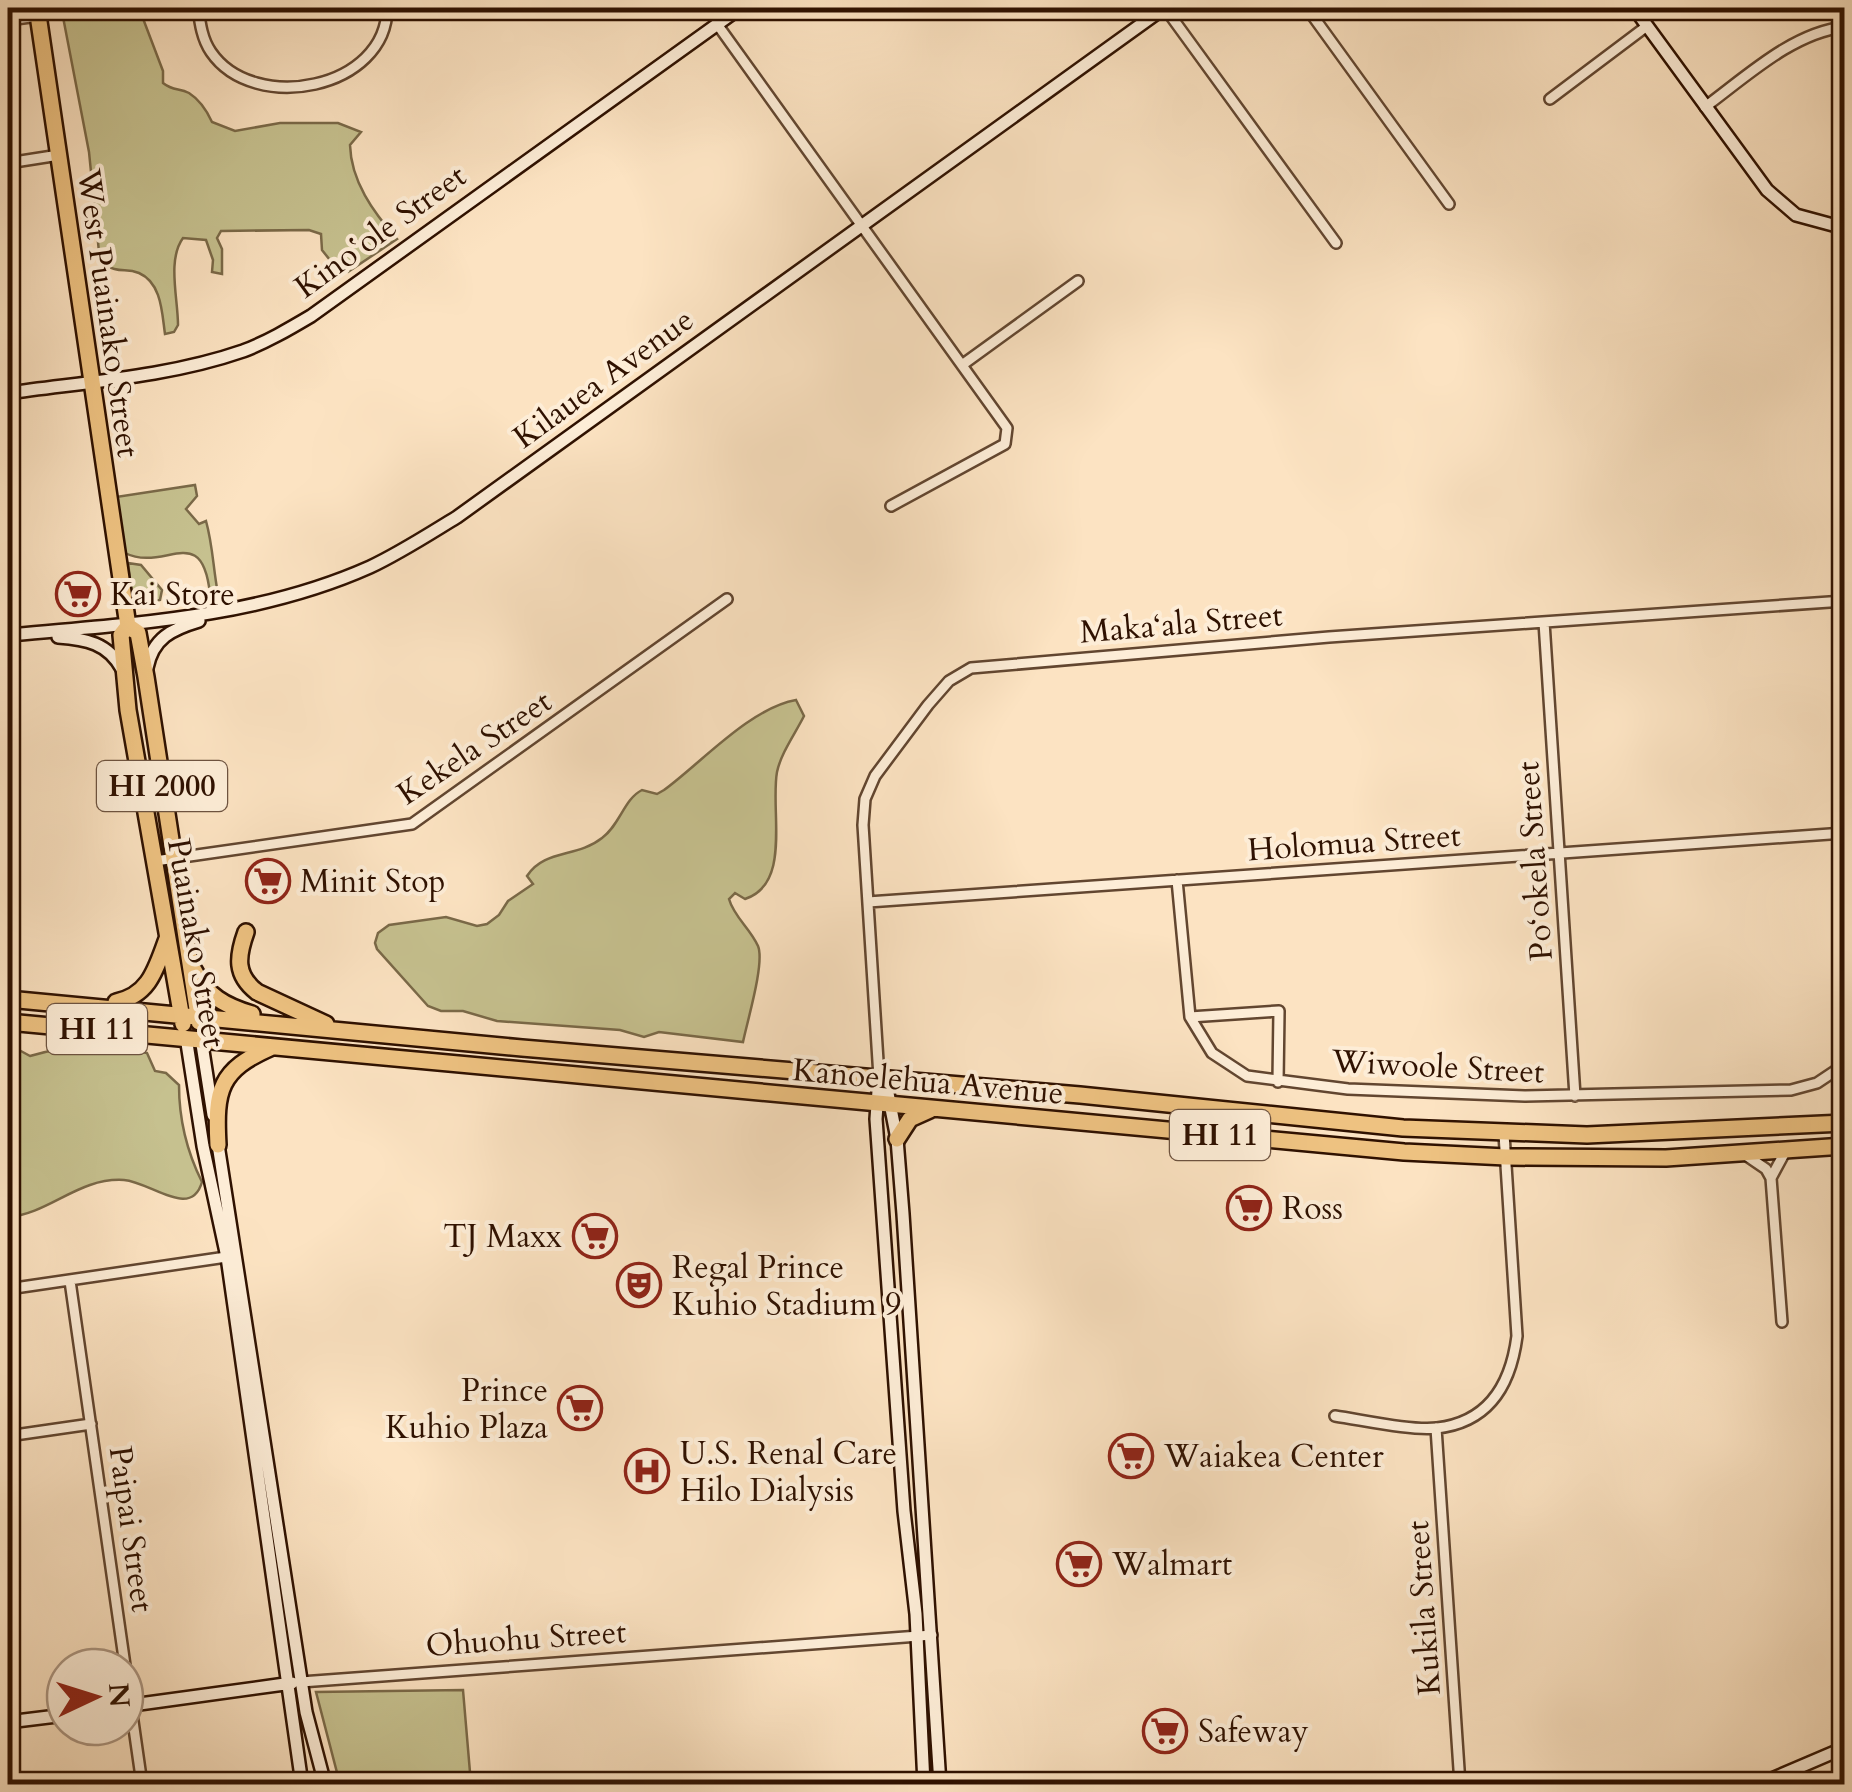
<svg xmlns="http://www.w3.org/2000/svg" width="1852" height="1792" viewBox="0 0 1852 1792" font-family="Cardo,serif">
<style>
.green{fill:#c6c18f;stroke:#7a6948;stroke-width:2.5}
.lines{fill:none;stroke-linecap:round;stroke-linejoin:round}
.street-casing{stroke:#624630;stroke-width:14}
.secondary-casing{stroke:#2f1100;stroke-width:16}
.highway-casing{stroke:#2f1100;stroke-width:20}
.street{stroke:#fdedd7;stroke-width:9}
.secondary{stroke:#fdedd7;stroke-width:11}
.highway{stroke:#eec281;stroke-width:15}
.labels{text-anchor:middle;stroke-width:8;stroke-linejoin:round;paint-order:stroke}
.shield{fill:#fdedd7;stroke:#6d5340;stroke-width:2.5}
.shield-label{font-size:30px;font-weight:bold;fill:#2f1100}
.street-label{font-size:32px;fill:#2f1100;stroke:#fdedd7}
.poi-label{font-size:32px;fill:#2f1100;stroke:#fdedd7;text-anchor:start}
</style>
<rect width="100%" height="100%" fill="#fce3c2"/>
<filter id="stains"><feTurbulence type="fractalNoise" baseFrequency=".002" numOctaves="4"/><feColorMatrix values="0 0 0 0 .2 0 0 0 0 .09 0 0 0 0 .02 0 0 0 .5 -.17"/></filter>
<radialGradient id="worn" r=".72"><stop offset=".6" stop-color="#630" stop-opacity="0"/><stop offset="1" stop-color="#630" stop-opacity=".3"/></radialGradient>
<path class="green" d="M94,8H139L163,71V83C173,91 179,88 189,93C200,100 207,111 212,122L235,131L280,123H338L361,132L350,145C351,181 373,212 397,239L348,272L337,269L322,250L321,234L309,230L221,231L217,238L222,249V274L212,272L213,260L206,240L183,238C167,260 178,298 178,325L174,332L165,334C162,314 162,283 139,273C124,267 120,275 100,262L89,152L63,17Z
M195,485L197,496L186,509L199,524L206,521C213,546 213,568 218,594H210C202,520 165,573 125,553L116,497Z
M128,563L141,565L162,590L160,600L139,604L132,595Z
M796,700L804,716C795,734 781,753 777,772C770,810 792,884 745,899L735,893L729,899C734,917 750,928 758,946C765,963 747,1022 743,1042L659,1032L644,1037L620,1030L497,1021L463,1011H441L428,1006L377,949L375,943L378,933L389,925L446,917L477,926L487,924L499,915L508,901L533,884L527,876C544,849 577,858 602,838C620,825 624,799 642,790L657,794L664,790C701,763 750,708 796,700Z
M8,1044L30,1056C71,1044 106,1043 147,1053L155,1071L166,1073L179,1085C179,1118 187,1152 202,1182C191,1220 151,1182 124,1180C79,1177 49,1214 8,1217Z
M463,1690L471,1784H340L316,1692Z"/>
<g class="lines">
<defs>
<path id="street" d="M198,8C200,23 202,39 211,52C254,115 387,89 387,8
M1165,8L1336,243
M1307,8L1449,204
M37,10L55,8
M8,20L38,16
M717,24L1007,428L1005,444L891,506
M1550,99L1647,26
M1705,107C1746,77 1792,33 1844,27
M8,163L59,155
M962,365L1078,281
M1544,622L1575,1096
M155,861L412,824L727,599
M1177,880L1190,1017L1212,1053L1247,1076L1348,1089L1525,1096L1791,1090L1817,1083L1844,1065
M868,902L1844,833
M1190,1017L1279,1011L1278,1082
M879,1077L863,825L865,799L875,776L928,705L949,681L971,668L1329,637L1844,601
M1744,1154L1766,1169L1771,1178
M70,1281L142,1784
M8,1289L233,1256
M1782,1322L1771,1178L1785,1152
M1335,1416C1363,1420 1411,1431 1437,1428C1490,1422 1511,1383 1517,1336L1504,1134
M1436,1428L1460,1784
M8,1436L91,1424
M301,1682L932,1635"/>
<path id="secondary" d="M1634,8L1767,190L1796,215L1844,228
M8,393C85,382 168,377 243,351C267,342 289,329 311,316L740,8
M8,635C130,624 256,618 370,567C400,553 429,534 457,517L1164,8
M58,637C86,639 108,643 122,669
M147,668C153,638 172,629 199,621
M186,1037L203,1146L227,1257L302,1784
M201,1038L213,1115
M879,1077L876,1119L904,1511L916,1614L924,1784
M885,1078L897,1139L903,1214L940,1784
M217,1138L306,1712L325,1784
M125,1706L292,1683
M8,1722L65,1715
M1760,1784L1844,1748"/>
<path id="highway" d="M37,8L128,626
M128,626L138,633L146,677L199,1022
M128,626L121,635L128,710L183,1024
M246,932C237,957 235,975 257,992L326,1024
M194,970C207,996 225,1006 252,1014
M8,999L522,1048L1080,1095L1403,1128L1587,1135L1844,1123
M116,1002C150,995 156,968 167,939
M8,1022L1404,1152L1506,1157L1666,1158L1844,1146
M897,1139L910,1119L930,1110
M218,1145C215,1090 219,1070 272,1047"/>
</defs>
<use href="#street" class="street-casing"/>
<use href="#secondary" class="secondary-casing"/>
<use href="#highway" class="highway-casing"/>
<use href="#street" class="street"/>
<use href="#secondary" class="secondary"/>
<use href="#highway" class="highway"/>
</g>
<defs>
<symbol id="supermarket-ring" viewBox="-11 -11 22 22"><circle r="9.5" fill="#fdedd7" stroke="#8f2418" stroke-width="1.5"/><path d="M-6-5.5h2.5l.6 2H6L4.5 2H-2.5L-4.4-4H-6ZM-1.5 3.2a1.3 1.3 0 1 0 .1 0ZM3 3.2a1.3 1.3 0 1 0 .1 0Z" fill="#8f2418"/></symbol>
<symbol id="theatre-ring" viewBox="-11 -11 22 22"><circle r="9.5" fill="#fdedd7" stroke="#8f2418" stroke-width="1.5"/><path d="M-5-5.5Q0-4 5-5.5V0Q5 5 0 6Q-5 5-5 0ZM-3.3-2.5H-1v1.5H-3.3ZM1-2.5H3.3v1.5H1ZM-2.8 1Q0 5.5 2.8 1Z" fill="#8f2418"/></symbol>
<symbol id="hospital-ring" viewBox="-11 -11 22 22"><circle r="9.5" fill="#fdedd7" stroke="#8f2418" stroke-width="1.5"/><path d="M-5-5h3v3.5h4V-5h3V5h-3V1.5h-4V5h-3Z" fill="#8f2418"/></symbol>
</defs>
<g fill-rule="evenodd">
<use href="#supermarket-ring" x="53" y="569" width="50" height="50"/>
<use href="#supermarket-ring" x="243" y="856" width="50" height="50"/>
<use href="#supermarket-ring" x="1224" y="1183" width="50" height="50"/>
<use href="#supermarket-ring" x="570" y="1211" width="50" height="50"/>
<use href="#theatre-ring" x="614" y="1260" width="50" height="50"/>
<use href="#supermarket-ring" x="555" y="1383" width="50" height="50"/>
<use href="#supermarket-ring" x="1106" y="1431" width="50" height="50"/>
<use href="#hospital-ring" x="622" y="1446" width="50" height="50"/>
<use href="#supermarket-ring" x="1054" y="1539" width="50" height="50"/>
<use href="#supermarket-ring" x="1140" y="1706" width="50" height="50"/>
</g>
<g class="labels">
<g class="shield">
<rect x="97" y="761" width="130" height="50" rx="8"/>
<rect x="47" y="1004" width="100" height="50" rx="8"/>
<rect x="1170" y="1110" width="100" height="50" rx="8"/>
</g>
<g class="shield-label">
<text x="162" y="796">HI 2000</text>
<text x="97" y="1039">HI 11</text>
<text x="1220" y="1145">HI 11</text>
</g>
<g class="street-label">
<text transform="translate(380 231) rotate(-36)" y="11">Kinoʻole Street</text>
<text transform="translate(109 313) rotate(82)" y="11">West Puainako Street</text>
<text transform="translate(603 378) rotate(-36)" y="11">Kilauea Avenue</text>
<text transform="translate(1181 623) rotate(-5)" y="11">Maka‘ala Street</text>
<text transform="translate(474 747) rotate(-34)" y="11">Kekela Street</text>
<text transform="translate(1354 842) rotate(-4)" y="11">Holomua Street</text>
<text transform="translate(1534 861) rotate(-94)" y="11">Po‘okela Street</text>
<text transform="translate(197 943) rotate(80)" y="11">Puainako Street</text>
<text transform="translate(1438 1066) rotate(3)" y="11">Wiwoole Street</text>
<text transform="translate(928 1081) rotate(5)" y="11">Kanoelehua Avenue</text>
<text transform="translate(132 1529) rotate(82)" y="11">Paipai Street</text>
<text transform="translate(1423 1608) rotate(-94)" y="11">Kukila Street</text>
<text transform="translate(526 1638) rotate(-4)" y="11">Ohuohu Street</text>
</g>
<g class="poi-label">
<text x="110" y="605">Kai Store</text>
<text x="300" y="892">Minit Stop</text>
<text x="1282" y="1219">Ross</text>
<text x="562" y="1247" text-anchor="end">TJ Maxx</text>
<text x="672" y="1278">Regal Prince<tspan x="672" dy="37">Kuhio Stadium 9</tspan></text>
<text x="548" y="1401" text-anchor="end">Prince<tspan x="548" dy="37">Kuhio Plaza</tspan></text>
<text x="680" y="1464">U.S. Renal Care<tspan x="680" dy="37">Hilo Dialysis</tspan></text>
<text x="1164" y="1467">Waiakea Center</text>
<text x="1112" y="1575">Walmart</text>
<text x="1198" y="1742">Safeway</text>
</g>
</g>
<rect width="1852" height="1792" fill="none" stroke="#fce3c2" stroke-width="40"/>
<rect x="10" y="10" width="1832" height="1772" fill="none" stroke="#2f1100" stroke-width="5"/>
<rect x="20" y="20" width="1812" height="1752" fill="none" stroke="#2f1100" stroke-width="2.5"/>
<g transform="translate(95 1697) rotate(86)"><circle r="48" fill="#fdedd7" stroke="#ab9581" stroke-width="2.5"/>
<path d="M0-8L18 38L0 25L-18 38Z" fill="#8f2418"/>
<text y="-15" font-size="28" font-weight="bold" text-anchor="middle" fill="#2f1100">N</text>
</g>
<rect width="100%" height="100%" filter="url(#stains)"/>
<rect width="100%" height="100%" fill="url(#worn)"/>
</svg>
